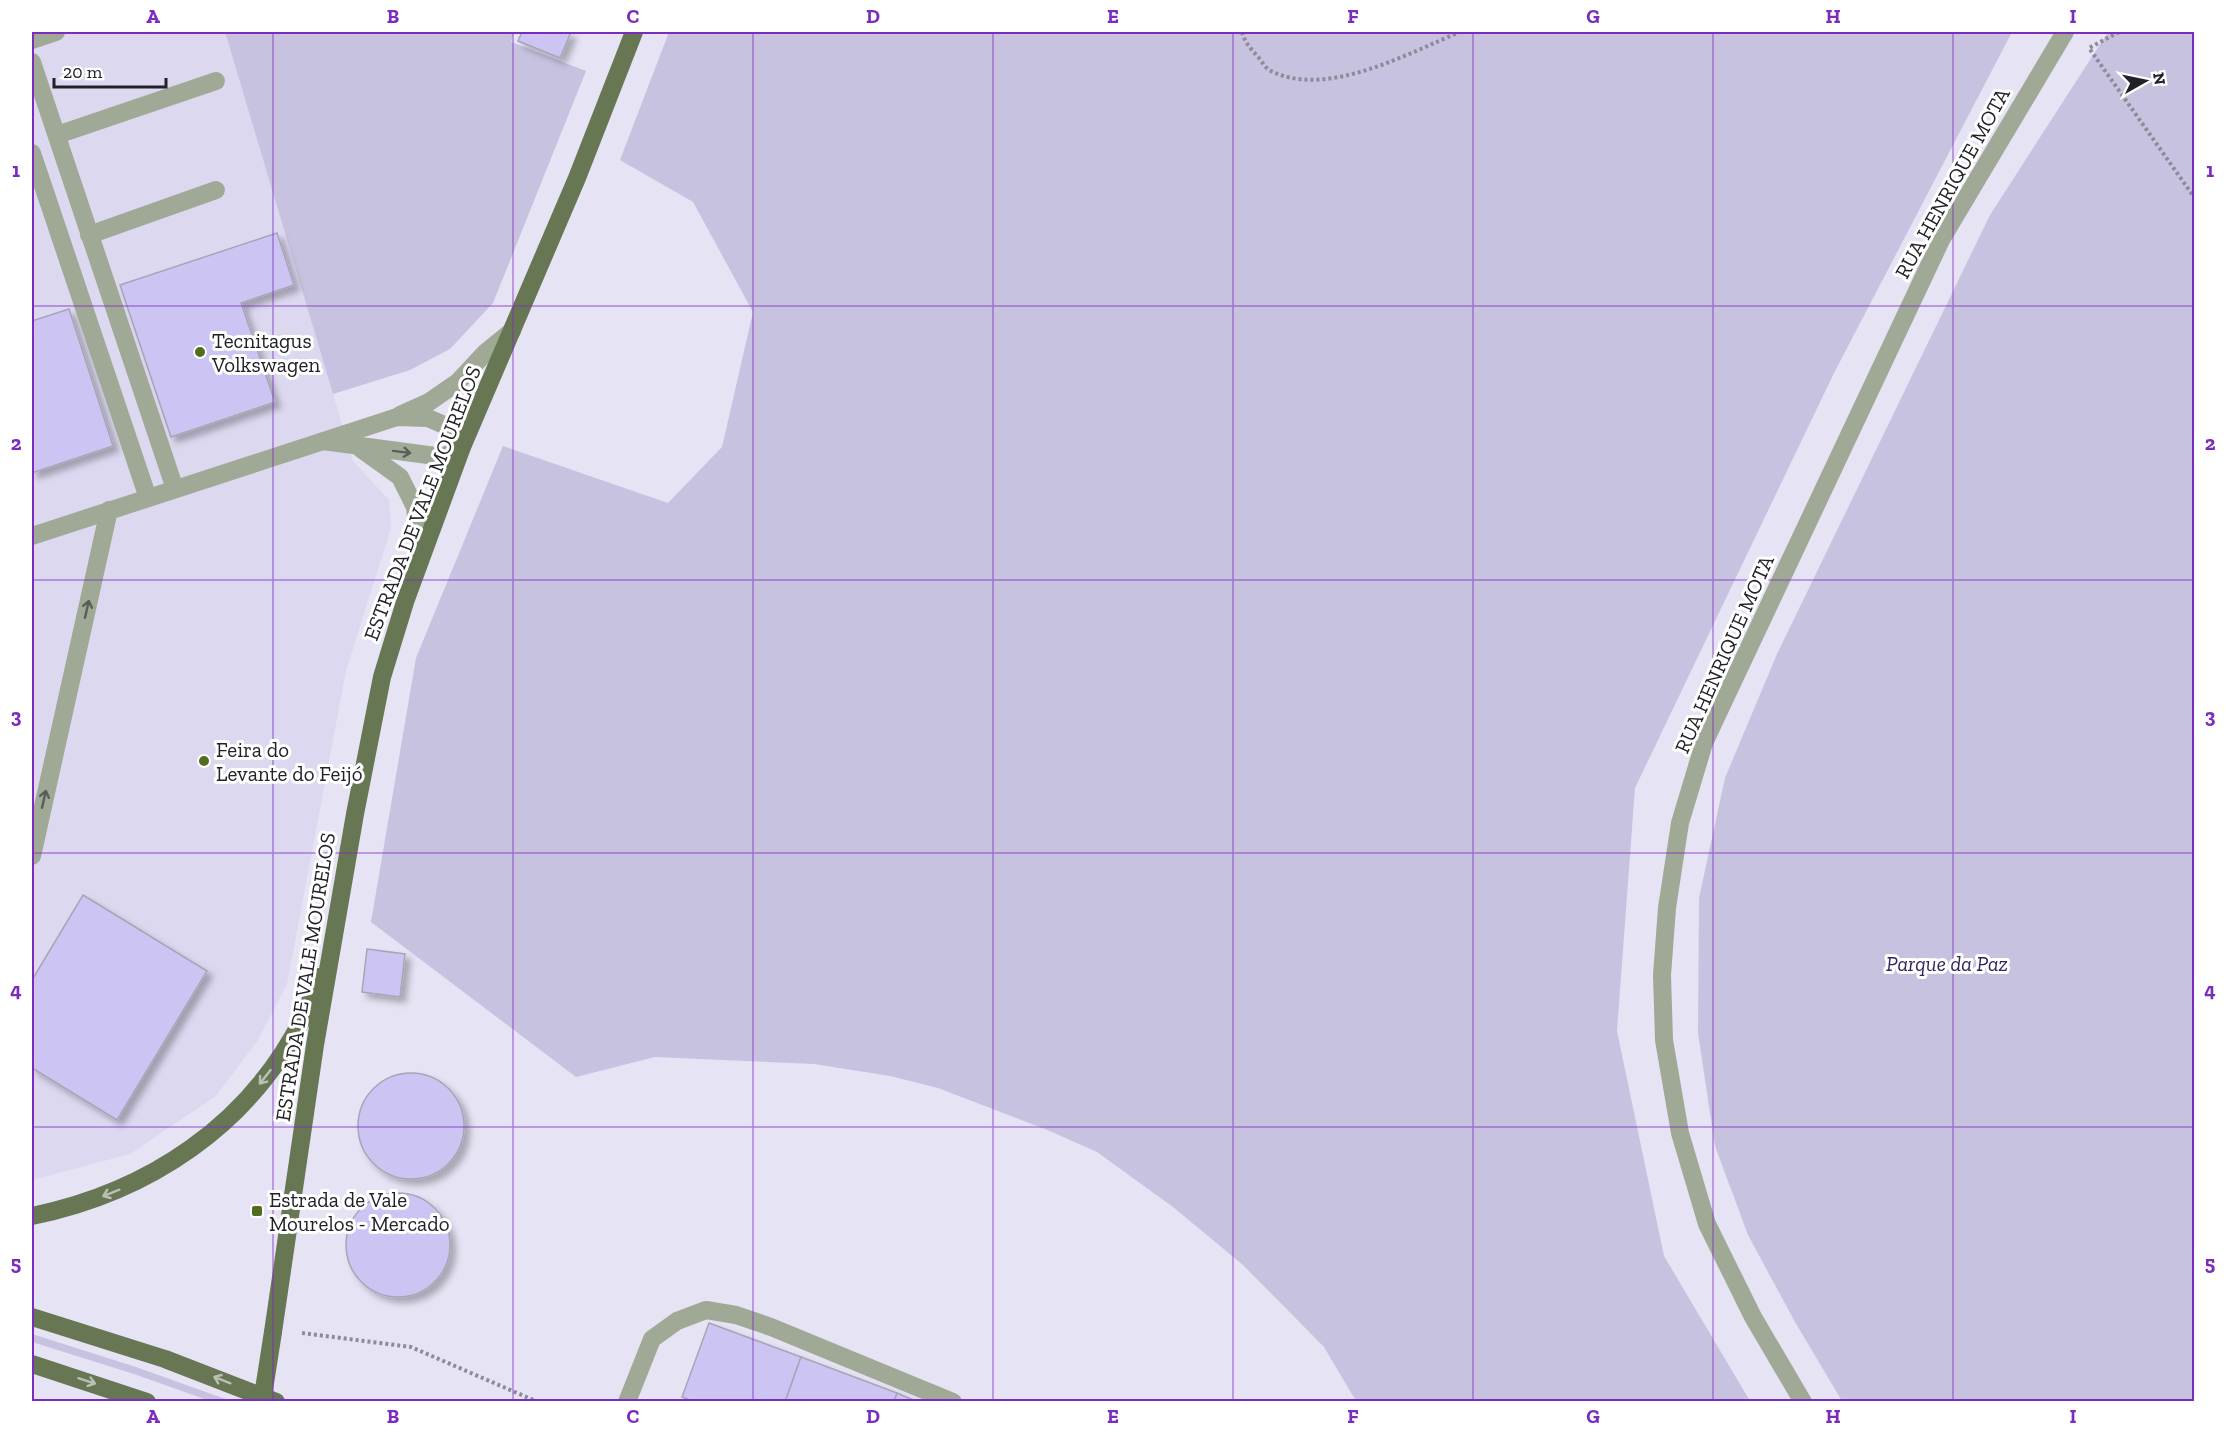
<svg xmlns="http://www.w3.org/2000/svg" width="2226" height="1433" font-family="'Zilla Slab',serif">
  <defs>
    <filter id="shadow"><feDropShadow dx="5.5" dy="5.5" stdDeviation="3" flood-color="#0004"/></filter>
  </defs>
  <rect width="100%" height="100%" fill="#e5e3f4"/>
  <path fill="#dcd8f0" d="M32,32H225L353,461L389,500L391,528L346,671L287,984L258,1040L216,1096L130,1154L32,1180Z"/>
  <g fill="#c7c2e0">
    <path d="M225,32H514L511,42L586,71L493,303L450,349L410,370L333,394Z"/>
    <path d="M669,32H2012L1834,373L1635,788L1617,1031L1664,1256L1750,1401H1356L1324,1347L1243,1265L1173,1207L1097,1152L1045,1129L938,1088L890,1076L814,1064L655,1057L576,1077L371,922L416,658L503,446L668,503L722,447L753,312L693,202L620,160Z"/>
    <path d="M2108,32H2194V1401H1842L1795,1322L1748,1235L1715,1146L1698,1033L1699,898L1725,778L1777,654L1990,215Z"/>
    <path d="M32,1334L136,1367L231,1401H210L134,1374L32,1342Z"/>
  </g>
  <g fill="#ccc5f4" stroke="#a7a5b5" stroke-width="1.5" filter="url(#shadow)">
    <path d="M522,32H571L560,58L518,41Z"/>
    <path d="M277,233L294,285L241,303L275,402L171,437L120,285Z"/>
    <path d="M69,309L113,446L32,473V321Z"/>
    <path d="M83,895L207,971L117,1120L32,1068V980Z"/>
    <path d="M367,949L405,954L400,997L362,992Z"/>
    <circle cx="411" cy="1126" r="53"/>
    <circle cx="398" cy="1245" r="52"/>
    <path d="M709,1323L801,1357L785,1402H695L682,1397Z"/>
    <path d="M801,1357L897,1393L894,1402H785Z"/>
    <path d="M897,1393L918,1402H894Z"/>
  </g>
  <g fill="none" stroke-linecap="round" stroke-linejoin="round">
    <g stroke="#8c8b97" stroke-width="4" stroke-dasharray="3 3" stroke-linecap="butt">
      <path d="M1242,32C1245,43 1251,49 1259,58C1263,63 1266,69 1271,71C1327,99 1408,53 1460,32"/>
      <path d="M2119,32L2089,48L2194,197"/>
      <path d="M302,1333L411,1347L538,1402"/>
    </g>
    <g stroke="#a0a995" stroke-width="18">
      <path d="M32,40L56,32"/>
      <path d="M32,62L175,489"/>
      <path d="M57,135L216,81"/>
      <path d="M32,153L148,498"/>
      <path d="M89,235L216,190"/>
      <path d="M400,415L429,402L458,382L486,352L512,331"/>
      <path d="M361,449L400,477L415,507L420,561"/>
      <path d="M32,536L397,417L428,418L451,428L462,447L443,457L323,441"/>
      <path d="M32,856L109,510"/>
      <path d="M627,1402L652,1339L677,1321L706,1310L736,1315L771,1327L953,1402"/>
      <path d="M1803,1402L1753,1317L1707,1224L1680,1133L1664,1040L1662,975L1667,908L1680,823L1704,743L1941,240L2065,32"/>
    </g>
    <g stroke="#677653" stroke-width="18">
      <path d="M32,1216C149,1192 250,1125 304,1016C310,1004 314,990 318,977"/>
      <path d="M32,1317L165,1359L276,1402"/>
      <path d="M273,1332L315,1045L355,814L382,677L405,602L462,447L577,178L634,32"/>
      <path d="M32,1364L147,1402"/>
    </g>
    <path stroke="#677653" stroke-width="18" d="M262,1402L273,1332"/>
  </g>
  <defs><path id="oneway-shaft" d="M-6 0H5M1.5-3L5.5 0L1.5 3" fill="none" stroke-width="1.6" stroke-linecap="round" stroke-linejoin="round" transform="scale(1.5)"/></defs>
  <g stroke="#5b5e58">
    <use href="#oneway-shaft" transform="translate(402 452) rotate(7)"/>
    <use href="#oneway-shaft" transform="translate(87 609) rotate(-77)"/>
    <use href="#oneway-shaft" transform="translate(44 799) rotate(-77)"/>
  </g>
  <g stroke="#bbc1b2">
    <use href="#oneway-shaft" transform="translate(265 1077) rotate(128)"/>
    <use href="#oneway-shaft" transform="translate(111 1193) rotate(158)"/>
    <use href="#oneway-shaft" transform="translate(222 1380) rotate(-158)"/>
    <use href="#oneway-shaft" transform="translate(87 1381) rotate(18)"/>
  </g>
  <path fill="none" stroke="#7b2cbf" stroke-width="1.5" stroke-opacity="0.55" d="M273,32V1402M513,32V1402M753,32V1402M993,32V1402M1233,32V1402M1473,32V1402M1713,32V1402M1953,32V1402M32,306H2194M32,580H2194M32,853H2194M32,1127H2194"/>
  <g fill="#526d20" stroke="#fff" stroke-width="2">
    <circle cx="200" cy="352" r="6"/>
    <circle cx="204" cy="761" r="6"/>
    <rect x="251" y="1205" width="12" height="12" rx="3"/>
  </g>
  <g text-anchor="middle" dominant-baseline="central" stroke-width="6" stroke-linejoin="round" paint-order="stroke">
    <g font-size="21" fill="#222127" stroke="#fff">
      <text transform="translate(1952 183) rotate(-61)">RUA HENRIQUE MOTA</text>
      <text transform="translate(422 503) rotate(-69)">ESTRADA DE VALE MOURELOS</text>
      <text transform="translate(1724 654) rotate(-66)">RUA HENRIQUE MOTA</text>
      <text transform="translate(305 977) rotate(-81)">ESTRADA DE VALE MOURELOS</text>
    </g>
    <g font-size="21" fill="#222127" stroke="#fff" text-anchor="start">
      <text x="212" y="340">Tecnitagus<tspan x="212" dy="24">Volkswagen</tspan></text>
      <text x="216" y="749">Feira do<tspan x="216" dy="24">Levante do Feijó</tspan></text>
      <text x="269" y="1199">Estrada de Vale<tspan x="269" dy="24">Mourelos - Mercado</tspan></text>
    </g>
    <g font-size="21" font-style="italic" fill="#33255c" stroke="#fff">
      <text x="1947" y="963">Parque da Paz</text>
    </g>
  </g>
  <rect width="2226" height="1433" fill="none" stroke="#ffffff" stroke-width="66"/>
  <g transform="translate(2145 81) rotate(81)" stroke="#ffffff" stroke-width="4.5" paint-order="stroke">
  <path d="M0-4.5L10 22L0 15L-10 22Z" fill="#222127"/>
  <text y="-9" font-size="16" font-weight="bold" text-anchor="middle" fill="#222127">N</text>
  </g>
  <path d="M54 78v9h112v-9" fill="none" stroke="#222127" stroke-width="3"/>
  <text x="63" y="78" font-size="18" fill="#222127" stroke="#ffffff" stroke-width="4.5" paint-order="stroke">20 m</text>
  <rect x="33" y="33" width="2160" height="1367" fill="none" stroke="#7b2cbf" stroke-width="2"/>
  <g font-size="20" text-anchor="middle" font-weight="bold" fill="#7b2cbf">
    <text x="153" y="23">A</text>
    <text x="393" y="23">B</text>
    <text x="633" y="23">C</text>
    <text x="873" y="23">D</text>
    <text x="1113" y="23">E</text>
    <text x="1353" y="23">F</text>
    <text x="1593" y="23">G</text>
    <text x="1833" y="23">H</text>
    <text x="2073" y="23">I</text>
    <text x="16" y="177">1</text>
    <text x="2210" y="177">1</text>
    <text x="16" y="450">2</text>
    <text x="2210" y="450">2</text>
    <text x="16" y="723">3</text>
    <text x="2210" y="723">3</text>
    <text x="16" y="997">4</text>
    <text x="2210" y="997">4</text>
    <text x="16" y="1270">5</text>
    <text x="2210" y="1270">5</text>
    <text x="153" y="1423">A</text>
    <text x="393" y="1423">B</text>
    <text x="633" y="1423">C</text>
    <text x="873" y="1423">D</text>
    <text x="1113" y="1423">E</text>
    <text x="1353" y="1423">F</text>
    <text x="1593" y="1423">G</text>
    <text x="1833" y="1423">H</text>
    <text x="2073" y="1423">I</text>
  </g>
</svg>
